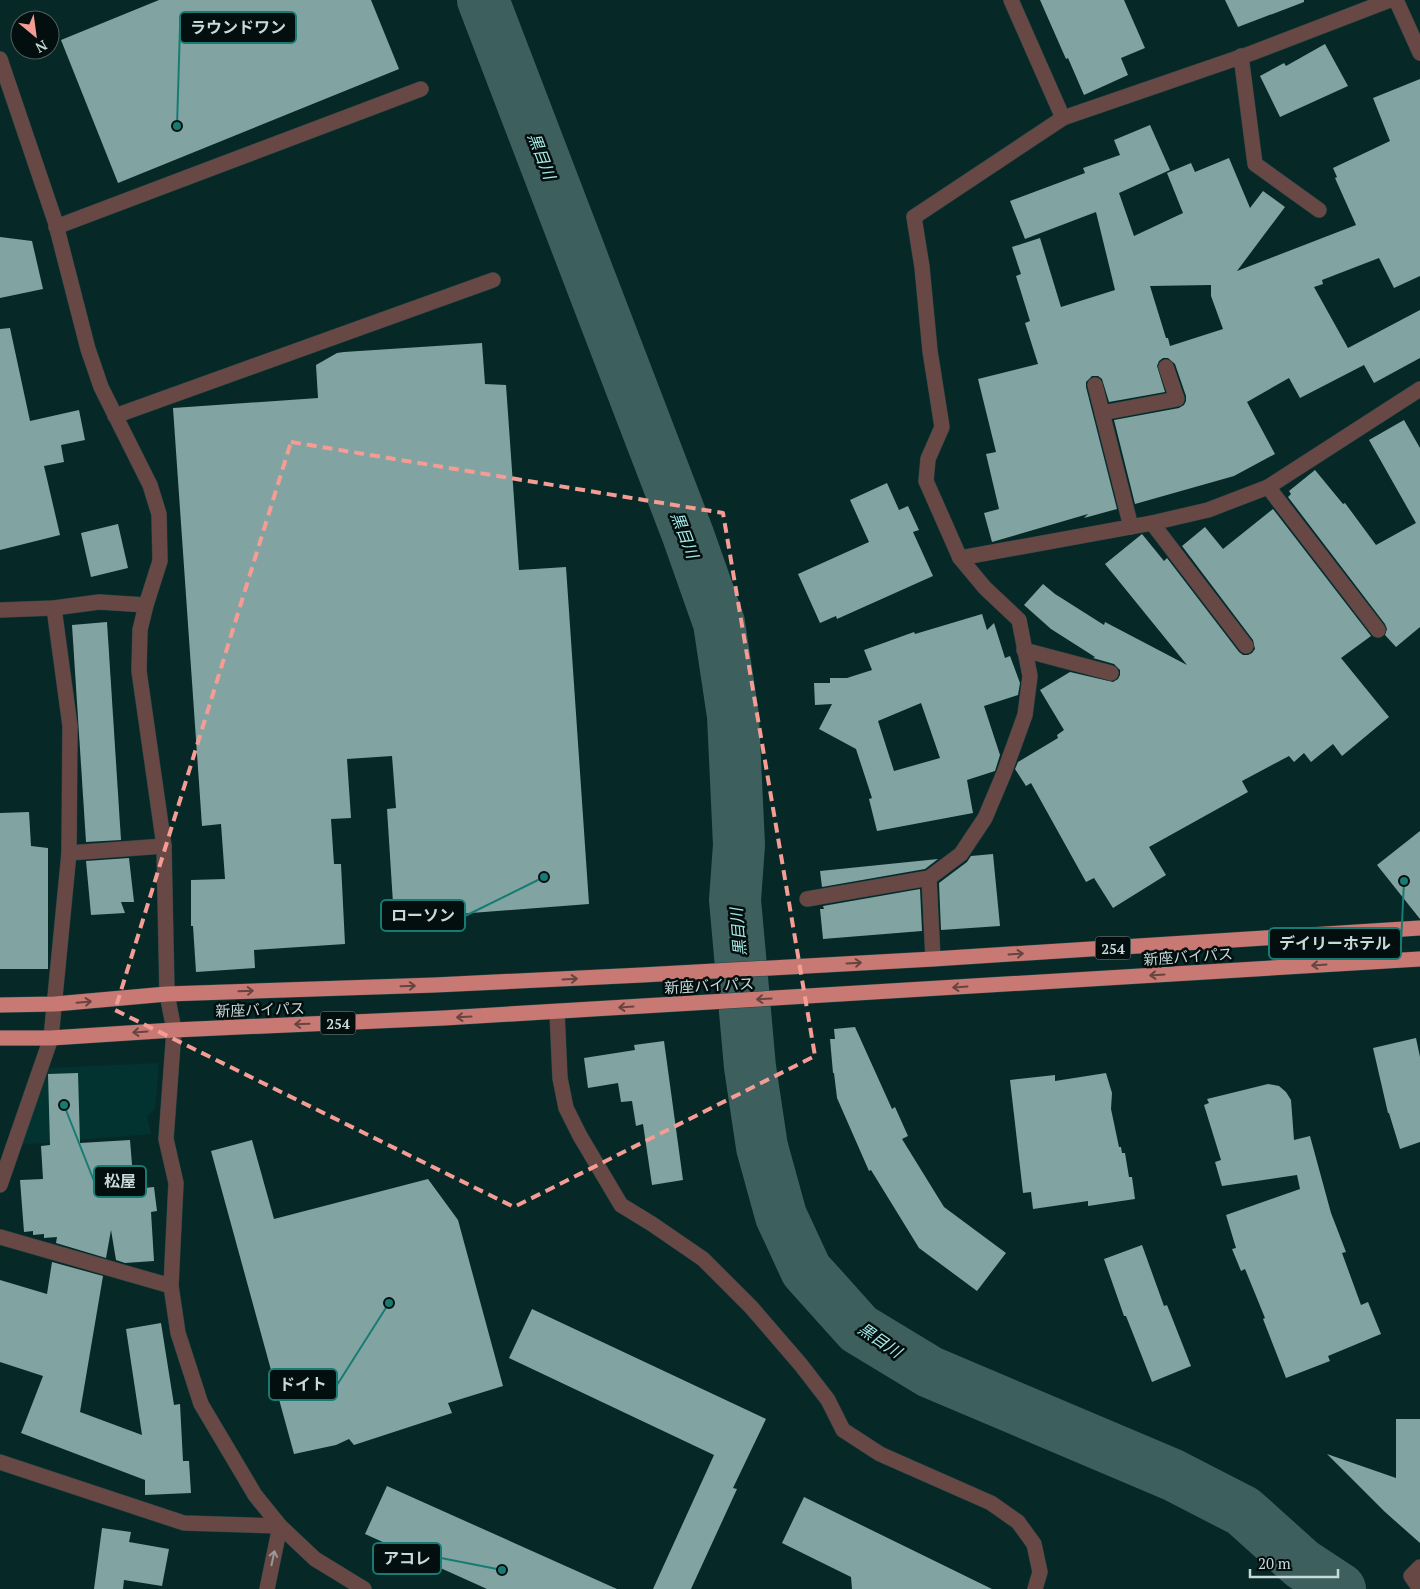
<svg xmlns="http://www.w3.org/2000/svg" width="1420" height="1589" font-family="'PT Serif','Noto Sans JP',serif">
  <rect width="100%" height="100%" fill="#062827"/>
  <path fill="#023331" d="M159,1063L155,1108L147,1117L151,1134L21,1145L47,1068Z"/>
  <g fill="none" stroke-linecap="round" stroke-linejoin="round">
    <path stroke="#3d605e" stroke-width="52" d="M483,0L688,535L719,623L733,716L739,845L735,900L750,1067L762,1147L781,1216L806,1270L859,1329L930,1372L1173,1475L1243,1511L1302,1564L1340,1589"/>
  </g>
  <g fill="#81a4a2" fill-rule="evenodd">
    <path d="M159,0H371L399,69L118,183L61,40Z"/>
    <path d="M1040,0H1124L1145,48L1121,58L1128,75L1084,95L1068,58L1066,59Z"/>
    <path d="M1225,0H1304V2L1238,27Z"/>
    <path d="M1325,44L1348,86L1280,117L1260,76L1284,63L1286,66Z"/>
    <path d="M1420,79V276L1394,288L1379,258L1322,280L1323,284L1314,287L1348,348L1420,310V358L1374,383L1364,365L1300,398L1289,378L1247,402L1275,454L1234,476L1135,504L1114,420L1179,408L1184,405L1186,401V396L1175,364L1168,358H1163L1159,361L1157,366L1165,392L1109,402L1102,379L1098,376H1092L1086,382V387L1117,509L1084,518L1088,514L992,542L984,513L999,509L986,454L996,452L978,379L1038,364L1025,323L1030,321L1016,276L1021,274L1012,247L1040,238L1061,307L1115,290L1096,212L1025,239L1010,201L1085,173L1083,168L1120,155L1114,140L1150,125L1170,170L1119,193L1134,236L1183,213L1167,173L1191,163L1195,172L1229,158L1250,208L1263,191L1285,207L1237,271L1356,225L1335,178L1337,177L1333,168L1390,141L1373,98ZM1211,285V296L1223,329L1170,346L1168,338H1166L1150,286Z"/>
    <path d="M0,237L32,241L43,289L0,298Z"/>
    <path d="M10,328L30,421L79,410L85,440L61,445L64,462L44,466L60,535L0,550V329Z"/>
    <path d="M482,343L485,384L506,385L519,570L566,567L589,904L394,919L387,809L396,808L392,756L347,759L351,818L331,819L334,864H341L345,944L254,950L255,968L196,972L193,926H191V880L225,879L221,824L202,826L173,408L318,398L316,365L337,353L344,352Z"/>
    <path d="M1404,420L1420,448V627L1396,647L1385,635L1387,629L1385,624L1288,497L1291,494L1289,491L1315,470L1343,504L1345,503L1376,545L1416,523L1369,440Z"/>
    <path d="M887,483L899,510L908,506L919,530L913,532L933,576L837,619L836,616L820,623L798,574L869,542L850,500Z"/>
    <path d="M1273,509L1371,636L1341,658L1389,717L1342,756L1333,744L1311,762L1304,753L1294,762L1289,756L1242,781L1248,792L1149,847L1166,875L1113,908L1094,878L1086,882L1031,783L1026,786L1015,769L1018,762L1058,738L1057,735L1064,730L1040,690L1070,672L1113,682L1118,679L1120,675V670L1114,664L1093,658L1095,657L1051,629L1024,605L1043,584L1055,594L1104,625L1105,622L1187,665L1105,564L1142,534L1164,561L1167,558L1239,652L1243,655H1248L1252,653L1255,649L1253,640L1182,546L1205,527L1223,549Z"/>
    <path d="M118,524L128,568L91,577L81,533Z"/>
    <path d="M982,614L987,630L994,623L1005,658L1010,656L1020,683L1018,695L984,706L1000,755L995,771L967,780L973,813L877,831L869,799L872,798L856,749L819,729L832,704L815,705L814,683H830V678H847L872,670L864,650L914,632L915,634ZM921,703L940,758L894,771L878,721Z"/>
    <path d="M107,622L121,840L86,842L72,625Z"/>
    <path d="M29,812L31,846L48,848V969H0V813Z"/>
    <path d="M1420,831V919L1377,865Z"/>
    <path d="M993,854L1000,926L941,930L939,883L967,862L971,856Z"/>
    <path d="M129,858L134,902H121L125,913L91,915L86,861Z"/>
    <path d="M938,859L925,869L822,887L820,871Z"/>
    <path d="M920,889L922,931L823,939L820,909H824L823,906Z"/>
    <path d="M855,1027L892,1109L895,1107L908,1136L902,1139L944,1207L1006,1253L977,1291L919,1248L871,1170L869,1171L837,1098L834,1073H833L830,1039H835L834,1029Z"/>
    <path d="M1416,1038L1420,1057V1142L1400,1149L1389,1113H1388L1373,1048Z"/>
    <path d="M664,1041L683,1180L652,1185L643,1124L636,1126L632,1101L621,1102L618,1083L588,1088L584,1058L635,1050L634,1045Z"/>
    <path d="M78,1073L80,1143L130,1140L134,1189L154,1187L157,1211L151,1212L154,1261L125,1263L116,1260L111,1230L106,1258L56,1243L57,1237L44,1238V1234L33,1235V1231L24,1232L20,1180L43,1179L41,1146L50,1145L48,1074Z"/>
    <path d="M1106,1073L1112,1093L1111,1109L1119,1147H1121L1122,1153H1125L1129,1177H1132L1135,1199L1088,1206V1201L1033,1209L1031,1192L1023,1193L1010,1080L1055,1075V1081Z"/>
    <path d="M1268,1084L1279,1086L1286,1092L1291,1100L1294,1140L1310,1136L1331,1213L1346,1252L1342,1253L1361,1305L1368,1302L1381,1334L1328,1356L1330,1361L1286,1378L1263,1319L1265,1318L1245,1269L1241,1271L1232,1249L1236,1248L1226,1215L1300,1189L1297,1175L1222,1186L1215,1162L1221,1160L1204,1105L1209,1103L1207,1099Z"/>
    <path d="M252,1140L274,1219L428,1179L458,1220L503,1386L448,1403L452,1413L354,1445L349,1439L336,1445L294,1454L211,1151Z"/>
    <path d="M1142,1245L1164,1306L1167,1305L1191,1366L1152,1382L1126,1316H1124L1104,1259Z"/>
    <path d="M52,1262L103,1276L80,1412L142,1435L126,1329L161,1323L174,1405L180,1404L183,1461H189L191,1493L145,1495V1480L21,1433L43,1376L0,1362V1280L47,1294Z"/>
    <path d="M532,1309L766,1419L733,1488L737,1489L691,1589H653L714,1455L509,1358Z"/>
    <path d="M1396,1419H1420V1543L1385,1512L1327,1454L1396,1478Z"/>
    <path d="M387,1486L617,1589H487L365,1534Z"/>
    <path d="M804,1497L992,1589H852L851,1577L782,1543Z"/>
    <path d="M102,1528L131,1532L129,1542L169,1549L162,1586L124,1580L123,1589H94Z"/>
  </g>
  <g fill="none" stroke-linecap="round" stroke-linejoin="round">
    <g stroke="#254443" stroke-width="16">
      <g id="minor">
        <path d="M1011,0L1063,118"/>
        <path d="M1396,0L1420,53"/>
        <path d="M1241,56L1255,164L1319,210"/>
        <path d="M0,59L55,221L88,349L101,387L150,485L159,514L160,561L146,605L140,630L139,671L164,846L167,994L174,1030L166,1139L176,1183L171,1286L178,1333L201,1404L255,1495L280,1526L315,1559L364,1589"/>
        <path d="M56,227L421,89"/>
        <path d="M1095,385L1131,527"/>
        <path d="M1102,413L1177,399L1166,367"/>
        <path d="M115,416L493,280"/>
        <path d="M1268,487L1378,630"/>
        <path d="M1152,523L1246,646"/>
        <path d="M960,558L1152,523L1208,510L1268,487L1420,389"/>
        <path d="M0,610L54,608L99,602L146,605"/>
        <path d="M1024,650L1111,673"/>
        <path d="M69,853L164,846"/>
        <path d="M807,899L929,878"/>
        <path d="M933,959L929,878L961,854L985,818L1004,773L1025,715L1030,676L1019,620L985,588L960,558L926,481L928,459L942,427L930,351L922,267L914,217L1063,118L1252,53L1390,0"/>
        <path d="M557,1012L560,1078L566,1108L580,1136L621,1205L652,1224L703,1259L751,1307L801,1365L828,1400L843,1430L880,1454L991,1503L1018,1522L1034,1544L1040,1572L1035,1589"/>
        <path d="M0,1185L51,1038L69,853L70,726L54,608"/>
        <path d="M0,1237L171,1286"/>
        <path d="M0,1462L184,1523L280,1526L267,1589"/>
        <path d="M1420,1589L1411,1576L1420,1567"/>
      </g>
    </g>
    <g stroke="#254443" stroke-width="16">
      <g id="highway">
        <path d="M0,1005L55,1004L167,994L435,985L642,975L933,959L1420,928"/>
        <path d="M0,1038H51L174,1030L444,1018L1420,959"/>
      </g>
    </g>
    <use href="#minor" stroke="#684845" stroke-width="15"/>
    <use href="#highway" stroke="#c87973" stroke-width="15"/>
  </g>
  <defs><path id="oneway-shaft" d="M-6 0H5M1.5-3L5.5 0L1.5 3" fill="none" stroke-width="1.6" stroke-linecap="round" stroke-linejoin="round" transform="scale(1.25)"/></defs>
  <g stroke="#664440">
    <use href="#oneway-shaft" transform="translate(1016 954) rotate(-4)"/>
    <use href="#oneway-shaft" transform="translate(854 963) rotate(-3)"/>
    <use href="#oneway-shaft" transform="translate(1319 965) rotate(176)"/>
    <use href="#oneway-shaft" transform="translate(1157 975) rotate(176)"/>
    <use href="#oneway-shaft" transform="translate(570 979) rotate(-3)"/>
    <use href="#oneway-shaft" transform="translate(408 986) rotate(-2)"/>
    <use href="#oneway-shaft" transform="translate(960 987) rotate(176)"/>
    <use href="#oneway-shaft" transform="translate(246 991) rotate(-2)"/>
    <use href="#oneway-shaft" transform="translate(764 999) rotate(177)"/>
    <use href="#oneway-shaft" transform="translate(84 1002) rotate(-5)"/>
    <use href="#oneway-shaft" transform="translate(626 1007) rotate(176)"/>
    <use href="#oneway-shaft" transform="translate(464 1017) rotate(177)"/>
    <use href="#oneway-shaft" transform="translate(302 1024) rotate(178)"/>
    <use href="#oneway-shaft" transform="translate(140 1032) rotate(176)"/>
  </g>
  <use stroke="#9c9896" href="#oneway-shaft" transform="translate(273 1558) rotate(-78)"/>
  <path fill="none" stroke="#f59c95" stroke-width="4" stroke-dasharray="10 6" stroke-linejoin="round" d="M291,442L723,513L815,1056L514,1207L115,1010Z"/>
  <g text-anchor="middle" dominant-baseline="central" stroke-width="5" stroke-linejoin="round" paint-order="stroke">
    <g fill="#030e0e" stroke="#8c9c9b" stroke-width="1">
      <rect x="1095.5" y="936.5" width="35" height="23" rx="4"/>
      <rect x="320.5" y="1011.5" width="35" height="23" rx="4"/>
    </g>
    <g font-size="14" font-weight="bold" fill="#c7d9d8">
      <text x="1113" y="948">254</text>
      <text x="338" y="1023">254</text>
    </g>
    <g font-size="15" fill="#c7d9d8" stroke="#030e0e">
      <text transform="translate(1188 956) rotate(-4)">新座バイパス</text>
      <text transform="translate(709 985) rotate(-3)">新座バイパス</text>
      <text transform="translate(260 1009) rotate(-2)">新座バイパス</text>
    </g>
    <g font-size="16" font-style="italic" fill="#a4eae7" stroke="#030e0e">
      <text transform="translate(542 156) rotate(69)">黒目川</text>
      <text transform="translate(685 535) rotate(69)">黒目川</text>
      <text transform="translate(738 932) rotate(-95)">黒目川</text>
      <text transform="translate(880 1340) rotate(34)">黒目川</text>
    </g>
  </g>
  <path fill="none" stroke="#187b73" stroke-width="2" d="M177 126L180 27M544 877L465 916M1404 881L1401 944M64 1105L94 1181M389 1303L337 1385M502 1570L441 1558"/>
  <g fill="#187b73" stroke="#030e0e" stroke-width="2">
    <circle cx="177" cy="126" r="5"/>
    <circle cx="544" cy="877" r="5"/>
    <circle cx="1404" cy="881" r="5"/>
    <circle cx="64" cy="1105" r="5"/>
    <circle cx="389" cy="1303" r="5"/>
    <circle cx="502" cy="1570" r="5"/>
  </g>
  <g fill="#030e0e" stroke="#187b73" stroke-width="2">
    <rect x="180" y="12" width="116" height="31" rx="5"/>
    <rect x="381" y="900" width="84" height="31" rx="5"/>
    <rect x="1269" y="928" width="132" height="31" rx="5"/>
    <rect x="94" y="1166" width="52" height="31" rx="5"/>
    <rect x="269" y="1369" width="68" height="31" rx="5"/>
    <rect x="373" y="1543" width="68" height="31" rx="5"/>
  </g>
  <g font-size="16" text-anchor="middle" font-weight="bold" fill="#c7d9d8">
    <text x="238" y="33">ラウンドワン</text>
    <text x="423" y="921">ローソン</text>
    <text x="1335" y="949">デイリーホテル</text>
    <text x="120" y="1187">松屋</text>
    <text x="303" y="1390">ドイト</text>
    <text x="407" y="1564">アコレ</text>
  </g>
  <g transform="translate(35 35) rotate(151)"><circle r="24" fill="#030e0e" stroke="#515f5f"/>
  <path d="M0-4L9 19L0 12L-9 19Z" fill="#f59c95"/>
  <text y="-8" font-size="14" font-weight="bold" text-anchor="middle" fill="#c7d9d8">N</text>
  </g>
  <path d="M1250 1569v8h88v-8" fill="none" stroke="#c7d9d8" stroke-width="2.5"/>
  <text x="1258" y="1569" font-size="15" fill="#c7d9d8" stroke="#030e0e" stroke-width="4" paint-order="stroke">20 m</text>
</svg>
